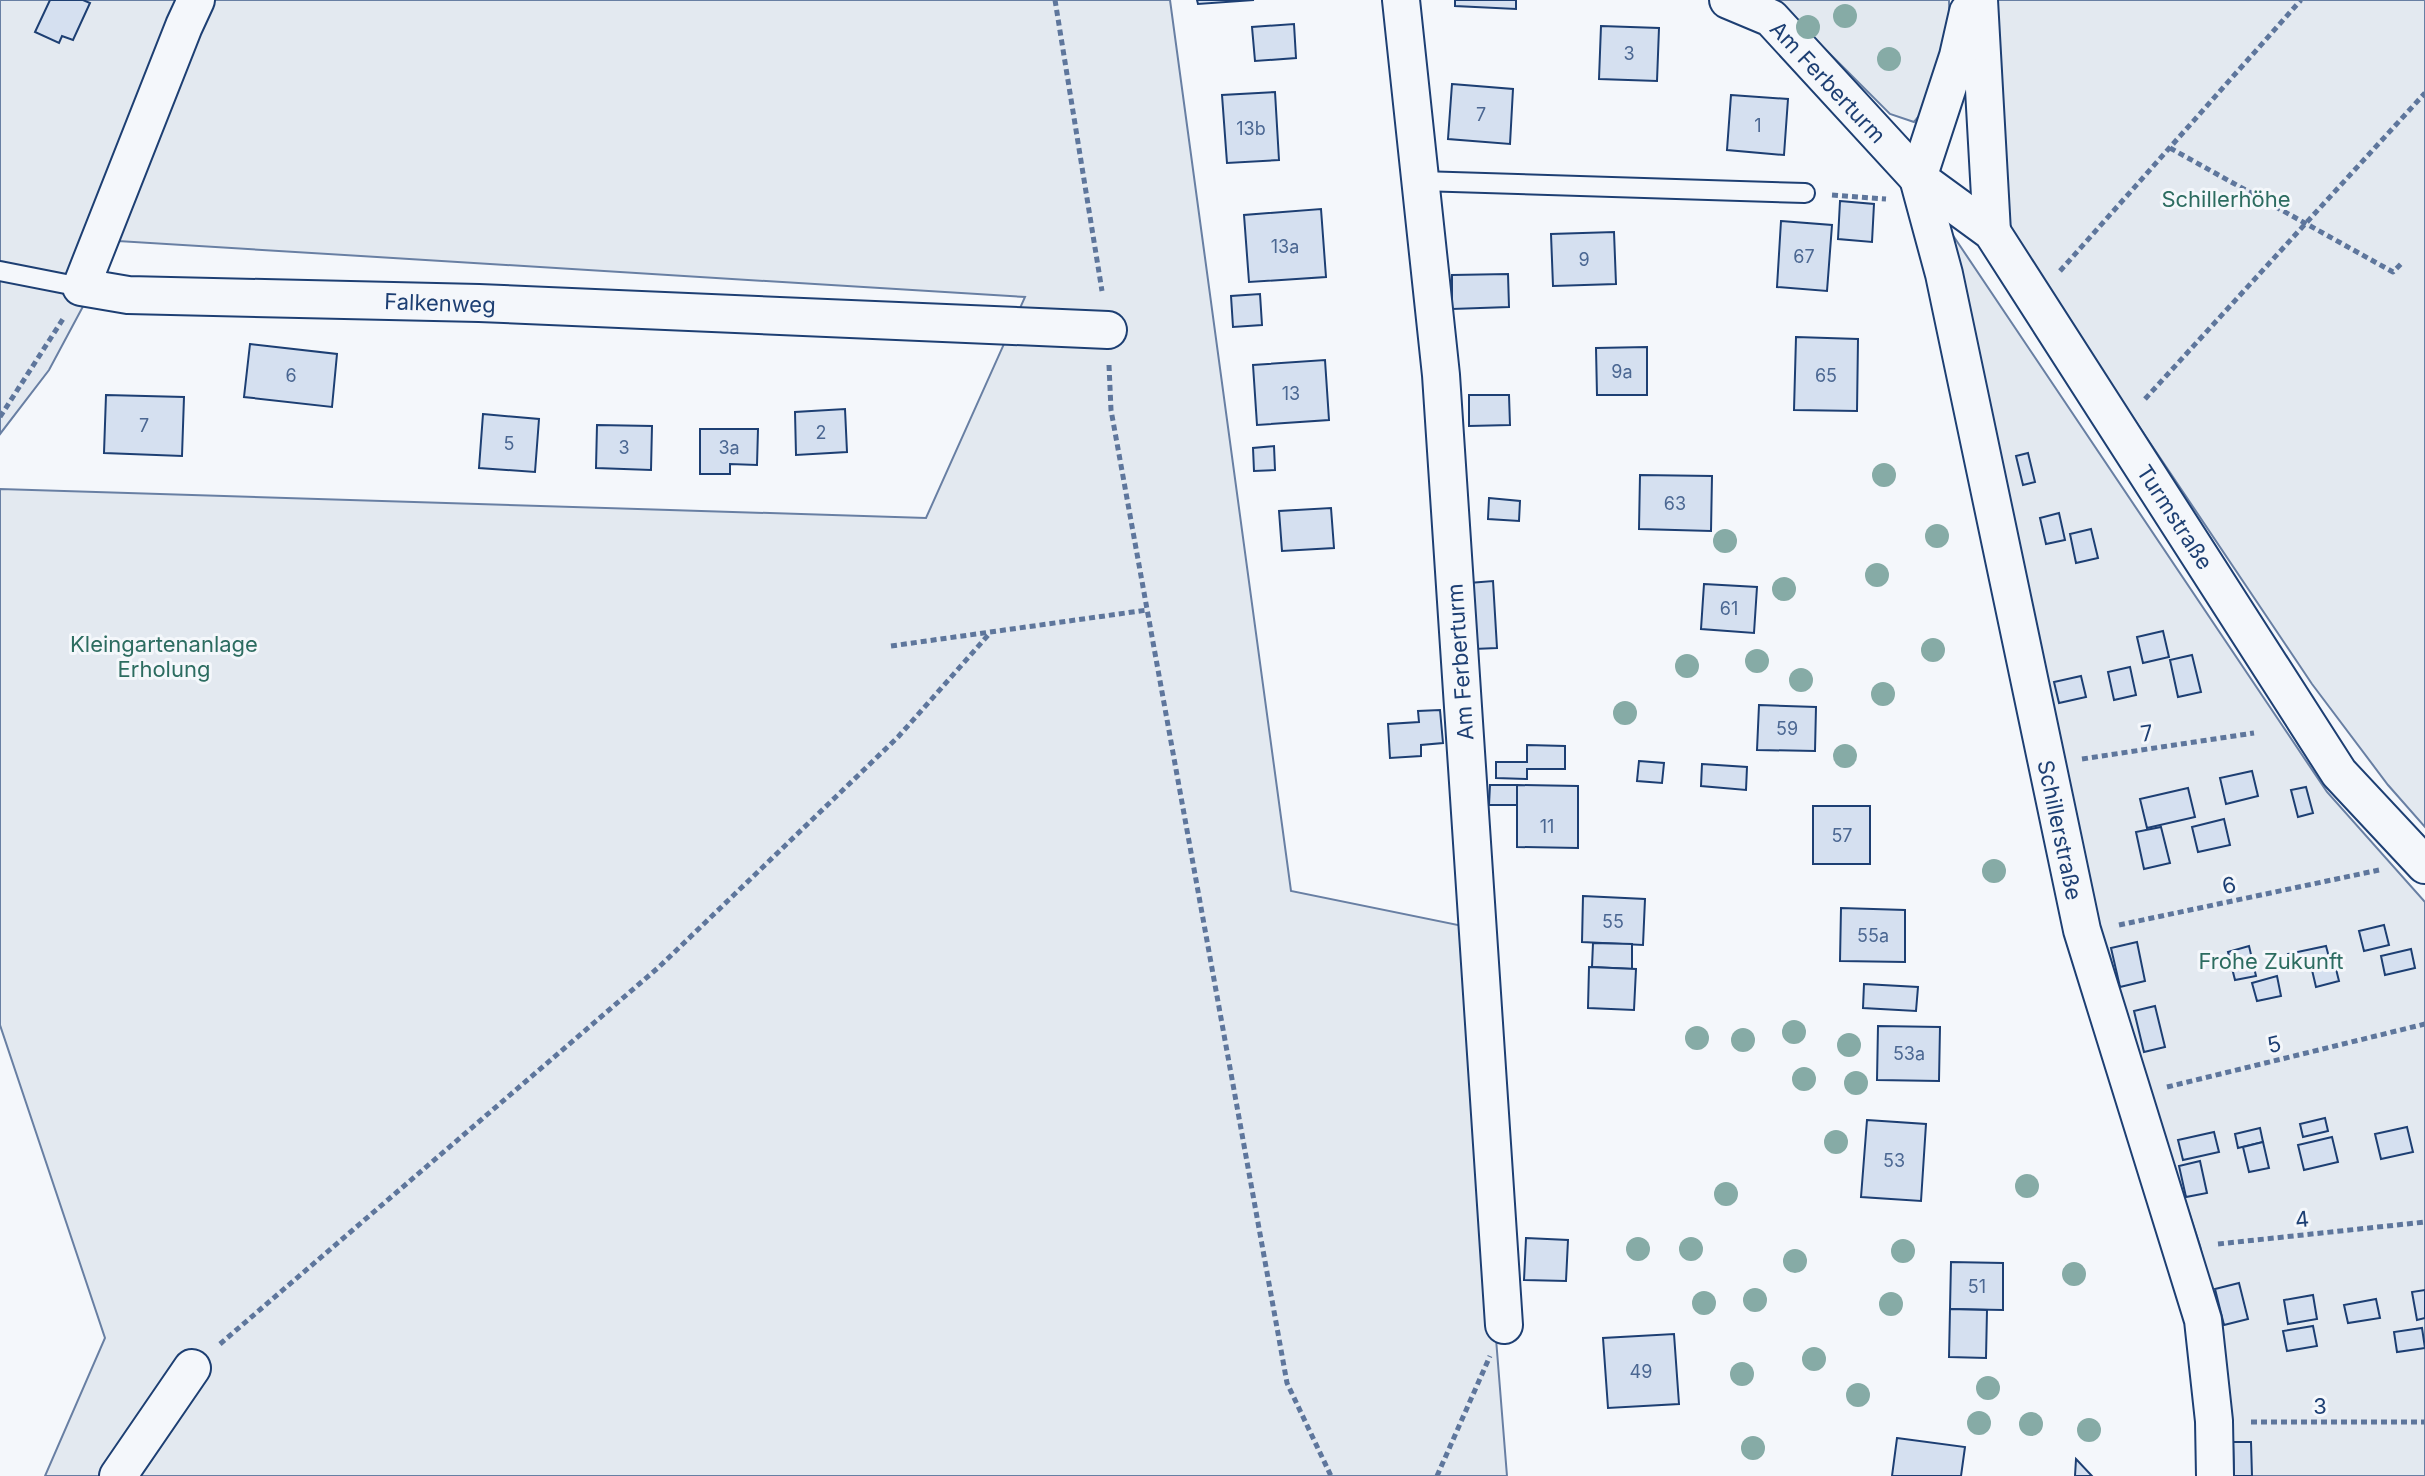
<svg xmlns="http://www.w3.org/2000/svg" width="2425" height="1476" font-family="Inter,sans-serif">
  <rect width="100%" height="100%" fill="#f4f7fb"/>
  <g fill="#e3e9f0" stroke="#687fa3" stroke-width="2">
    <path d="M0,0H1170L1291,891L1463,926L1507,1476H45L105,1338L0,1025V489L926,518L1025,297L118,241L49,370L0,434Z"/>
    <path d="M1776,0H1949L1950,55L1933,99L1914,122L1890,114Z"/>
    <path d="M1991,0H2425V827L2388,785L2312,684L2005,227Z"/>
    <path d="M1948,228L2327,792L2425,902V1476H2231L2218,1325L2200,1246L2097,929Z"/>
  </g>
  <g fill="#d5e0f0" stroke="#1d3f73" stroke-width="2">
    <path d="M50,0H83L90,3L73,40L62,36L59,43L35,32Z"/>
    <path d="M1197,0H1254L1198,4Z"/>
    <path d="M1455,0H1516V9L1455,6Z"/>
    <path d="M1294,24L1296,58L1255,61L1252,27Z"/>
    <path d="M1601,26L1659,28L1657,81L1599,79Z"/>
    <path d="M1452,84L1513,89L1510,144L1448,139Z"/>
    <path d="M1275,92L1279,160L1227,163L1222,95Z"/>
    <path d="M1731,95L1788,99L1784,155L1727,150Z"/>
    <path d="M1840,201L1874,204L1872,242L1838,239Z"/>
    <path d="M1321,209L1326,277L1249,282L1244,215Z"/>
    <path d="M1781,221L1832,225L1827,291L1777,287Z"/>
    <path d="M1614,232L1616,284L1553,286L1551,234Z"/>
    <path d="M1508,274L1509,307L1452,309V275Z"/>
    <path d="M1260,294L1262,325L1233,327L1231,296Z"/>
    <path d="M1796,337L1858,339L1857,411L1794,410Z"/>
    <path d="M250,344L337,354L332,407L244,397Z"/>
    <path d="M1647,347V395H1597L1596,348Z"/>
    <path d="M1325,360L1329,420L1257,425L1253,365Z"/>
    <path d="M106,395L184,397L182,456L104,453Z"/>
    <path d="M1469,395H1509L1510,425L1469,426Z"/>
    <path d="M845,409L847,452L796,455L795,412Z"/>
    <path d="M483,414L539,419L535,472L479,468Z"/>
    <path d="M597,425L652,426L651,470L596,468Z"/>
    <path d="M700,429H758L757,465L730,464V474H700Z"/>
    <path d="M1274,446L1275,470L1254,471L1253,448Z"/>
    <path d="M2028,453L2035,482L2023,485L2016,456Z"/>
    <path d="M1640,475L1712,476L1711,531L1639,529Z"/>
    <path d="M1489,498L1520,501L1519,521L1488,519Z"/>
    <path d="M1331,508L1334,548L1282,551L1279,511Z"/>
    <path d="M2059,513L2065,540L2046,544L2040,518Z"/>
    <path d="M2091,529L2098,558L2076,563L2070,534Z"/>
    <path d="M1493,581L1497,648L1474,649L1469,583Z"/>
    <path d="M1704,584L1757,587L1754,633L1701,629Z"/>
    <path d="M2163,631L2169,657L2143,663L2137,637Z"/>
    <path d="M2192,655L2201,692L2178,697L2170,660Z"/>
    <path d="M2130,667L2136,695L2114,700L2108,672Z"/>
    <path d="M2081,676L2086,697L2059,703L2054,682Z"/>
    <path d="M1759,705L1816,707L1815,751L1757,750Z"/>
    <path d="M1440,710L1443,743L1421,745V756L1390,758L1388,724L1419,722L1418,711Z"/>
    <path d="M1527,745L1565,746V769H1527V779L1496,778V762H1527Z"/>
    <path d="M1639,761L1664,763L1662,783L1637,781Z"/>
    <path d="M1702,764L1747,767L1746,790L1701,786Z"/>
    <path d="M2252,771L2258,796L2226,804L2220,778Z"/>
    <path d="M1490,785H1517V805H1489Z"/>
    <path d="M1517,785L1578,786V848L1517,847Z"/>
    <path d="M2306,787L2313,813L2298,817L2291,790Z"/>
    <path d="M2188,788L2195,817L2147,828L2140,799Z"/>
    <rect x="1813" y="806" width="57" height="58"/>
    <path d="M2224,819L2230,845L2198,852L2192,827Z"/>
    <path d="M2161,827L2170,863L2144,869L2136,832Z"/>
    <path d="M1583,896L1645,899L1643,945L1582,942Z"/>
    <path d="M1841,908L1905,910V962L1840,961Z"/>
    <path d="M2384,925L2389,945L2364,951L2359,931Z"/>
    <path d="M2137,942L2145,981L2120,987L2111,948Z"/>
    <path d="M1593,943L1632,944V969L1592,967Z"/>
    <path d="M2249,946L2256,976L2235,980L2228,952Z"/>
    <path d="M2326,946L2330,961L2292,970L2288,954Z"/>
    <path d="M2411,949L2415,968L2385,975L2381,956Z"/>
    <path d="M2335,965L2339,981L2316,987L2312,970Z"/>
    <path d="M1589,967L1636,969L1634,1010L1588,1008Z"/>
    <path d="M2277,976L2281,996L2257,1001L2252,983Z"/>
    <path d="M1864,984L1918,987L1916,1011L1863,1008Z"/>
    <path d="M2155,1006L2165,1047L2144,1052L2134,1011Z"/>
    <path d="M1878,1026L1940,1027L1939,1081L1877,1080Z"/>
    <path d="M2325,1118L2328,1131L2303,1137L2300,1124Z"/>
    <path d="M1867,1120L1926,1124L1921,1201L1861,1197Z"/>
    <path d="M2407,1127L2413,1152L2381,1159L2375,1134Z"/>
    <path d="M2260,1128L2263,1142L2238,1148L2235,1134Z"/>
    <path d="M2214,1132L2219,1152L2183,1160L2178,1140Z"/>
    <path d="M2332,1137L2338,1162L2304,1170L2298,1145Z"/>
    <path d="M2263,1142L2269,1168L2249,1172L2243,1147Z"/>
    <path d="M2200,1161L2207,1193L2186,1197L2179,1166Z"/>
    <path d="M1526,1238L1568,1240L1566,1281L1524,1280Z"/>
    <path d="M1951,1262L2003,1263V1310L1950,1309Z"/>
    <path d="M2239,1283L2248,1319L2224,1325L2215,1289Z"/>
    <path d="M2425,1290V1318L2417,1320L2412,1292Z"/>
    <path d="M2313,1295L2317,1319L2288,1324L2284,1300Z"/>
    <path d="M2376,1299L2380,1318L2348,1323L2344,1305Z"/>
    <path d="M1950,1309L1987,1310L1986,1358L1949,1357Z"/>
    <path d="M2313,1326L2317,1346L2287,1351L2283,1331Z"/>
    <path d="M2422,1328L2425,1348L2397,1352L2394,1332Z"/>
    <path d="M1674,1334L1679,1404L1608,1408L1603,1338Z"/>
    <path d="M1897,1438L1965,1447L1961,1476H1892Z"/>
    <path d="M2233,1442H2251L2252,1476H2234Z"/>
    <path d="M2076,1459L2092,1476H2075Z"/>
  </g>
  <g fill="none" stroke-linecap="round" stroke-linejoin="round">
    <g stroke="#1d3f73" stroke-width="22">
      <g id="service">
        <path d="M1420,181L1805,193"/>
        <path d="M0,271L81,287"/>
      </g>
    </g>
    <g stroke="#1d3f73" stroke-width="40">
      <g id="minor">
        <path d="M196,0L184,26L81,287L128,295L479,303L1108,330"/>
        <path d="M1401,0L1441,375L1504,1325"/>
        <path d="M1728,0L1771,18L1918,178L1992,232L2339,773L2425,865"/>
        <path d="M1979,0L1992,232"/>
        <path d="M1918,178L1944,274L2082,930L2203,1320L2214,1421L2215,1476"/>
        <path d="M1918,178L1958,56L1968,12"/>
        <path d="M118,1476L192,1368"/>
      </g>
    </g>
    <g stroke="#5e769c" stroke-width="5" stroke-dasharray="6 4" stroke-linecap="butt">
      <path d="M1055,0L1102,291"/>
      <path d="M2170,148L2393,272L2401,264"/>
      <path d="M1832,195L1886,199"/>
      <path d="M2060,271L2301,0"/>
      <path d="M1109,365L1111,410L1287,1383L1331,1476"/>
      <path d="M2145,399L2425,93"/>
      <path d="M0,417L63,319"/>
      <path d="M891,646L1147,610"/>
      <path d="M2082,759L2254,733"/>
      <path d="M2119,925L2379,870"/>
      <path d="M2167,1087L2425,1024"/>
      <path d="M2218,1244L2425,1222"/>
      <path d="M220,1344L659,967L898,737L990,633"/>
      <path d="M2251,1422H2425"/>
      <path d="M1437,1476L1490,1356"/>
    </g>
    <use href="#service" stroke="#f4f7fb" stroke-width="18"/>
    <use href="#minor" stroke="#f4f7fb" stroke-width="36"/>
  </g>
  <g fill="#86aba6">
    <circle cx="1845" cy="16" r="12"/>
    <circle cx="1808" cy="27" r="12"/>
    <circle cx="1889" cy="59" r="12"/>
    <circle cx="1884" cy="475" r="12"/>
    <circle cx="1937" cy="536" r="12"/>
    <circle cx="1725" cy="541" r="12"/>
    <circle cx="1877" cy="575" r="12"/>
    <circle cx="1784" cy="589" r="12"/>
    <circle cx="1933" cy="650" r="12"/>
    <circle cx="1757" cy="661" r="12"/>
    <circle cx="1687" cy="666" r="12"/>
    <circle cx="1801" cy="680" r="12"/>
    <circle cx="1883" cy="694" r="12"/>
    <circle cx="1625" cy="713" r="12"/>
    <circle cx="1845" cy="756" r="12"/>
    <circle cx="1994" cy="871" r="12"/>
    <circle cx="1794" cy="1032" r="12"/>
    <circle cx="1697" cy="1038" r="12"/>
    <circle cx="1743" cy="1040" r="12"/>
    <circle cx="1849" cy="1045" r="12"/>
    <circle cx="1804" cy="1079" r="12"/>
    <circle cx="1856" cy="1083" r="12"/>
    <circle cx="1836" cy="1142" r="12"/>
    <circle cx="2027" cy="1186" r="12"/>
    <circle cx="1726" cy="1194" r="12"/>
    <circle cx="1638" cy="1249" r="12"/>
    <circle cx="1691" cy="1249" r="12"/>
    <circle cx="1903" cy="1251" r="12"/>
    <circle cx="1795" cy="1261" r="12"/>
    <circle cx="2074" cy="1274" r="12"/>
    <circle cx="1755" cy="1300" r="12"/>
    <circle cx="1704" cy="1303" r="12"/>
    <circle cx="1891" cy="1304" r="12"/>
    <circle cx="1814" cy="1359" r="12"/>
    <circle cx="1742" cy="1374" r="12"/>
    <circle cx="1988" cy="1388" r="12"/>
    <circle cx="1858" cy="1395" r="12"/>
    <circle cx="1979" cy="1423" r="12"/>
    <circle cx="2031" cy="1424" r="12"/>
    <circle cx="2089" cy="1430" r="12"/>
    <circle cx="1753" cy="1448" r="12"/>
  </g>
  <g text-anchor="middle" dominant-baseline="central" stroke-width="6" stroke-linejoin="round" paint-order="stroke">
    <g font-size="18" fill="#4b6792">
      <text x="1629" y="53">3</text>
      <text x="1481" y="114">7</text>
      <text x="1758" y="125">1</text>
      <text x="1251" y="128">13b</text>
      <text x="1285" y="246">13a</text>
      <text x="1804" y="256">67</text>
      <text x="1584" y="259">9</text>
      <text x="1622" y="371">9a</text>
      <text x="291" y="375">6</text>
      <text x="1826" y="375">65</text>
      <text x="1291" y="393">13</text>
      <text x="144" y="425">7</text>
      <text x="821" y="432">2</text>
      <text x="509" y="443">5</text>
      <text x="624" y="447">3</text>
      <text x="729" y="447">3a</text>
      <text x="1675" y="503">63</text>
      <text x="1729" y="608">61</text>
      <text x="1787" y="728">59</text>
      <text x="1547" y="826">11</text>
      <text x="1842" y="835">57</text>
      <text x="1613" y="921">55</text>
      <text x="1873" y="935">55a</text>
      <text x="1909" y="1053">53a</text>
      <text x="1894" y="1160">53</text>
      <text x="1977" y="1286">51</text>
      <text x="1641" y="1371">49</text>
    </g>
    <g font-size="22" fill="#1d3f73" stroke="#f4f7fb">
      <text transform="translate(1828 82) rotate(47)">Am Ferberturm</text>
      <text transform="translate(440 303) rotate(2)">Falkenweg</text>
      <text transform="translate(2175 517) rotate(57)">Turmstraße</text>
      <text transform="translate(1460 662) rotate(-94)">Am Ferberturm</text>
      <text transform="translate(2147 733) rotate(-9)">7</text>
      <text transform="translate(2060 830) rotate(78)">Schillerstraße</text>
      <text transform="translate(2229 885) rotate(-12)">6</text>
      <text transform="translate(2274 1044) rotate(-14)">5</text>
      <text transform="translate(2302 1219) rotate(-6)">4</text>
      <text x="2320" y="1406">3</text>
    </g>
    <g font-size="22" fill="#2c6c60" stroke="#f4f7fb">
      <text x="2226" y="199">Schillerhöhe</text>
      <text x="164" y="644">Kleingartenanlage<tspan x="164" dy="25">Erholung</tspan></text>
      <text x="2271" y="961">Frohe Zukunft</text>
    </g>
  </g>
</svg>
